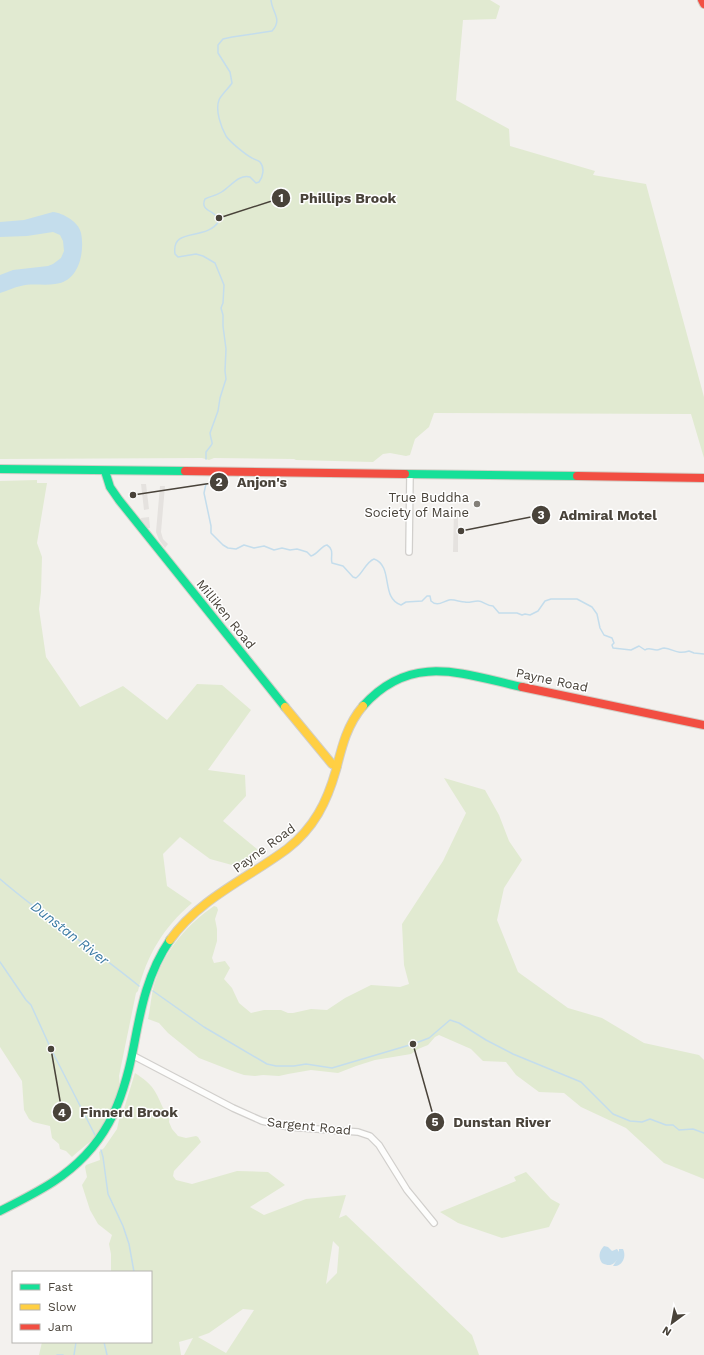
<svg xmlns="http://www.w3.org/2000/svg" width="704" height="1355" font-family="'Work Sans',sans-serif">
  <rect width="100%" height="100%" fill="#f3f1ee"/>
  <g fill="#e1ead1" fill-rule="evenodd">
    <path d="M0,0H490L500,6L496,19L463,20L456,100L509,129L510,146L595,171L593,175L646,184L704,397V458L691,414L434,413L429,427L415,439L410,455L406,456L390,453L383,454L373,462L296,460L294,459L214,458L209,460L202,458L0,459Z"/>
    <path d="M37,480V483H47L37,543L42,557L41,592L39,609L46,657L80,707L123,686L167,720L197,684L222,685L251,710L208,770L245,775L246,796L223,821L263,854L248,864H247L243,868L210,859L180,837L163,854L167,886L192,903C163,928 147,955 138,991L136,993L119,1076C122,1096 105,1127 91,1141C85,1146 78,1151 72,1157L66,1151L60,1149L59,1144L52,1138L50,1126L33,1122L29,1119L24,1110L22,1081L0,1047V481Z"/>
    <path d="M444,778L485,790L499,815L509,841L522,860L504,888L497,920L518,972L568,1008L602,1018L644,1043L699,1055L704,1060V1179L664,1163L626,1128L581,1107L564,1093L539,1092L516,1075L506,1062L483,1061L471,1049L439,1035L435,1037L428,1045L418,1049L411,1054L375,1060L356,1066L338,1073L311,1070L288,1074L279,1076L263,1075L255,1076L244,1075L235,1072L199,1058L168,1033L159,1023L148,1019C151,1006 151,992 156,979C166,949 188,924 214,906L217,907L218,910L215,919L217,929V941L212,958L214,963L225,961L230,968L224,979L232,988L239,1003L251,1013L264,1010H281L288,1013H293L311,1009L327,1010L345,998L371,985L400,987L409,984L404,965L402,924L443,861L466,813Z"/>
    <path d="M135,1073C152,1084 155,1089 163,1108L169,1110L170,1112L169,1122L172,1129L178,1136L186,1138L196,1136L198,1137L201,1142L174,1171L173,1176L176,1180L192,1184L237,1171L268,1172L285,1185L250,1207L264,1215L306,1199L346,1195L339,1218L346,1215L472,1335L479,1355H184L193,1338L179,1342L181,1355H39L42,1342H59L60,1343L61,1342H151V1272H111V1254L109,1244L112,1235L98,1224L90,1210L82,1185L87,1177L85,1167L86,1165L100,1160L99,1152L104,1148L117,1129L119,1120L123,1112ZM333,1241L339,1247L337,1273L326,1284ZM243,1309L254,1310L226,1353L198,1337L209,1333Z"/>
    <path d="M526,1172L551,1199L560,1204L549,1227L502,1238L458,1223L440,1212L516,1181L514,1177Z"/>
  </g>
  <g fill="#e5e2df">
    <path d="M146,484L149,509L144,510L141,484Z"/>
    <path d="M160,486H165L161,532L163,539L168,544L165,548L159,540L156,532Z"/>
    <path d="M454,511H458V552H453Z"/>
    <path d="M149,517L150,528H145L142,524L141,518Z"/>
  </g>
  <g fill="#c4ddec">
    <path d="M53,212C63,213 79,222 81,233C85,252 79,282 55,284C44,286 31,283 21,286C14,287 7,291 0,293V275L13,270L48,266L53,264L61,258L64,251L63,241L60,235L53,232L27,236L0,237V222L24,220Z"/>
    <path d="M604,1246L608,1247L612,1251L617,1249L619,1252V1249H623C627,1257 622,1267 613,1266L618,1258C614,1265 610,1267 602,1263C598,1257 599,1251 604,1246Z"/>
  </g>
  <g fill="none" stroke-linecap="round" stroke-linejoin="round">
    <g stroke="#c4ddec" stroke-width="1.5">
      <path d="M206,459V452C215,440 212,447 210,433L218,411L220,398L226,379L225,371L226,349L223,326V315L221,308L223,303L224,285L215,263L203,256L196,254L178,257L175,254C171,226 206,242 219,221C217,210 199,212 205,199C211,196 218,195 223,191C231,186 239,174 250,177L256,183L259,182C263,177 265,168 260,162C258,160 255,160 252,158C246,155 230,142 226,136C221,127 215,110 219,100C221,95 229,88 232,83L230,72L218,53V45L223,39L232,37L272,31C283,19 272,13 271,0"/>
      <path d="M206,484L204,493L211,526V533L223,545L228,548L236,549L244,545L254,548L264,546L274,550L282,548L290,550L297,549L307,552L311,556C318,554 321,546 327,545C335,550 330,557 332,563L343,566L353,577L356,578C363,573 366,562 374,559C394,566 380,598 401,605L406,602L422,601L427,596H430L431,601C437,607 442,602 449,600C454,599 460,602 465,602C469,603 473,601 478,601C483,601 487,606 493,606L499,613H517L522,615L525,614L530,615L538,611L545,601L551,599H577L592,607L597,614L600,628L604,635L612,638L614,643L612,645L613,648L631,650L639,646L645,650C649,647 652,650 657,650C659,650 662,648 664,648C674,649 677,655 689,651L694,653L704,654"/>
      <path d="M0,879C44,917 94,949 139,986"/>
      <path d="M0,962L26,1000L31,1005L51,1049L95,1135"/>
      <path d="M153,991L204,1027L267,1064L276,1066H294L306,1064L332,1068L413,1044L429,1038L450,1020L459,1023L486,1040L513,1054L581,1082L613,1114L630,1121L642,1122L650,1119L666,1125H673L679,1130L693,1129L704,1133"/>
      <path d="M101,1150L103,1157L108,1194L123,1226L129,1244L134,1272"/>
      <path d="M104,1342L107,1355"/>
      <path d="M57,1355H63"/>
      <path d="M74,1355L76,1342"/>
    </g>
    <g stroke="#d1cfcc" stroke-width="8">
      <g id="street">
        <path d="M409,552L410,474"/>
        <path d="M132,1055L233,1108L262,1121L289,1127L358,1132L370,1136L379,1145L407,1190L434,1223"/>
      </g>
    </g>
    <g stroke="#d2cec6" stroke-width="10">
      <g id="fast">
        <path d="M0,469L185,471"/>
        <path d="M105,471L110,487L119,500L285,707"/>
        <path d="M405,474L577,476"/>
        <path d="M363,706C411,652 462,674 522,687"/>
        <path d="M0,1211C18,1202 36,1193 53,1182C105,1148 123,1104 134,1045C141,1007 148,972 170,940"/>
      </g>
    </g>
    <g stroke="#d2cec6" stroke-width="10">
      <g id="slow">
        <path d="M285,707L332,764L337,766"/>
        <path d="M170,940C199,899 248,878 287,849C314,828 327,802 336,770C342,746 347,725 363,706"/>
      </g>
    </g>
    <g stroke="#d2cec6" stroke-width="10">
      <g id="jam">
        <path d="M702,0L704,4"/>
        <path d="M185,471L405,474"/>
        <path d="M577,476L704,478"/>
        <path d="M522,687L704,725"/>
      </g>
    </g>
    <use href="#street" stroke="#fdfdfc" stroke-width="5.5"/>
    <use href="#fast" stroke="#16e098" stroke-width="8"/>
    <use href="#slow" stroke="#ffcf43" stroke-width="8"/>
    <use href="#jam" stroke="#f24e42" stroke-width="8"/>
  </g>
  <circle fill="#848079" stroke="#fff" stroke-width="1.5" cx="477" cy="504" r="4"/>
  <g text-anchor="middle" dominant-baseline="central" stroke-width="3" stroke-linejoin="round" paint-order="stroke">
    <g font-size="13" fill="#49433a" stroke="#fff" text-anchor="end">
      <text x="469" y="497">True Buddha<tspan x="469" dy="15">Society of Maine</tspan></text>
    </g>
    <g font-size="13" fill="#49433a" stroke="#fff">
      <text transform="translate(226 614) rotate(51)">Milliken Road</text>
      <text transform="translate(552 680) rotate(12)">Payne Road</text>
      <text transform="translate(264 848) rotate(-36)">Payne Road</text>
      <text transform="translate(309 1126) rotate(6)">Sargent Road</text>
    </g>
    <g font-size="14" font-style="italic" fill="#3b7aa3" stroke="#fff">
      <text transform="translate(70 933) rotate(38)">Dunstan River</text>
    </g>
  </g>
  <path fill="none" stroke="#49433a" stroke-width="1.5" d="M219 218L281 198M133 495L219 482M461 531L541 515M51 1049L62 1112M413 1044L435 1122"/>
  <g fill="#49433a" stroke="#fff" stroke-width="1.5">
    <circle cx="219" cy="218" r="4"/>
    <circle cx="133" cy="495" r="4"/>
    <circle cx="461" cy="531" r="4"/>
    <circle cx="51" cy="1049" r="4"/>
    <circle cx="413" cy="1044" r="4"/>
    <circle cx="281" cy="198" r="10"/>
    <circle cx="219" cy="482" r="10"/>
    <circle cx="541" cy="515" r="10"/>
    <circle cx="62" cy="1112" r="10"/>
    <circle cx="435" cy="1122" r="10"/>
  </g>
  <g font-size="12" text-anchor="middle" font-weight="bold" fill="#fff">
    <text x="281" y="202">1</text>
    <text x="219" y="486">2</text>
    <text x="541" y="519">3</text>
    <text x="62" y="1117">4</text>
    <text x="435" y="1126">5</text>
  </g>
  <g font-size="14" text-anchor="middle" font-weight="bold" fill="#49433a" stroke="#fff" stroke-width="3" stroke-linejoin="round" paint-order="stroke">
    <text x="348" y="203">Phillips Brook</text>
    <text x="262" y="487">Anjon's</text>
    <text x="608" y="520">Admiral Motel</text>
    <text x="129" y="1117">Finnerd Brook</text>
    <text x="502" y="1127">Dunstan River</text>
  </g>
  <rect x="12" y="1271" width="140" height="72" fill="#ffffff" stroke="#b6b4b0"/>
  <rect x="20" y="1284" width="20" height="6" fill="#16e098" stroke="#b6b4b0"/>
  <text x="48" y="1291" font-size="12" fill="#49433a">Fast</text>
  <rect x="20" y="1304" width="20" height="6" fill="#ffcf43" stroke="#b6b4b0"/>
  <text x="48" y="1311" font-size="12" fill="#49433a">Slow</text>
  <rect x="20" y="1324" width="20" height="6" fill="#f24e42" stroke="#b6b4b0"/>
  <text x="48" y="1331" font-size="12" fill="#49433a">Jam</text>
  <g transform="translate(672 1323) rotate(212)" stroke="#ffffff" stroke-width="3" paint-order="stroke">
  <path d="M0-3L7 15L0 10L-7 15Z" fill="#49433a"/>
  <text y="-6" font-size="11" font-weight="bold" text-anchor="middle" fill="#49433a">N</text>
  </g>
</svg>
